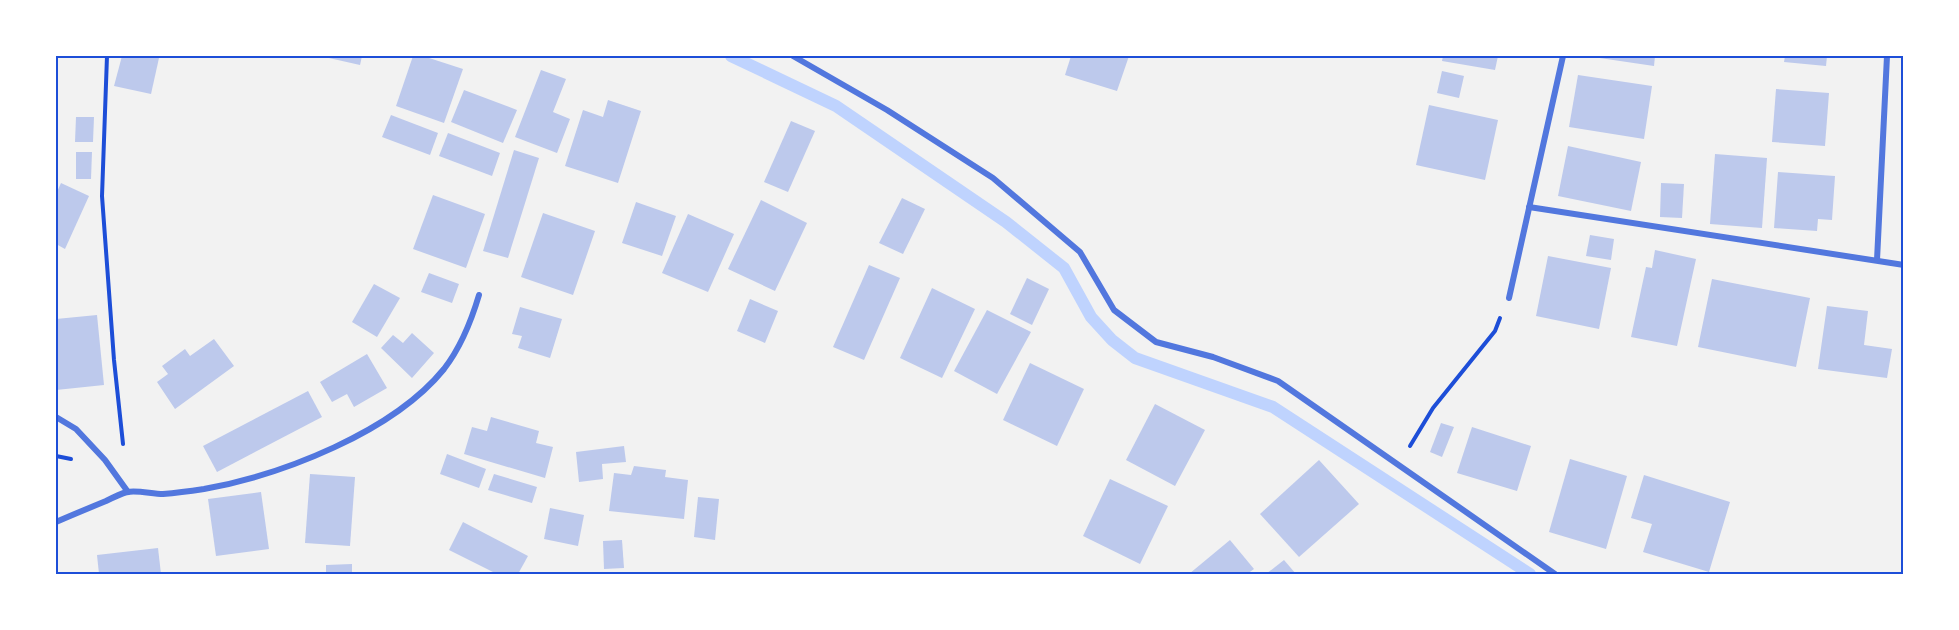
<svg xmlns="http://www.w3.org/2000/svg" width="1959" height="630" font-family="'Open Sans',sans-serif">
  <rect width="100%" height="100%" fill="#f2f2f2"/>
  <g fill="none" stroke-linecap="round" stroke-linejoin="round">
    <path stroke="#bfd3fe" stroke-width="12" d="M731,56L836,106L1006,222L1064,268L1091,317L1112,340L1135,358L1273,407L1530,574"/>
  </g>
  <g fill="#bdc9ec">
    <path d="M122,56H148L159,58L151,94L114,86Z"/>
    <path d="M320,56H362L360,65Z"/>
    <path d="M413,56H423L463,69L444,123L396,106Z"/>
    <path d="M1071,56H1129L1117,91L1065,75Z"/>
    <path d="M1443,56H1498L1495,70L1442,61Z"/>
    <path d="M1586,56H1655L1654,66Z"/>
    <path d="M1785,56H1827L1826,66L1784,62Z"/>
    <path d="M541,70L566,79L553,112L570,119L557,153L515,137Z"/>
    <path d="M1442,71L1464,76L1459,98L1437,93Z"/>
    <path d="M1578,75L1652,86L1644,139L1569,127Z"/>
    <path d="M1776,89L1829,93L1825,146L1772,142Z"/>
    <path d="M464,90L517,110L503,143L451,122Z"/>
    <path d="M608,100L641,111L618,183L565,166L583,110L603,117Z"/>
    <path d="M1429,105L1498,120L1485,180L1416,165Z"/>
    <path d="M391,115L438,133L430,155L382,137Z"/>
    <path d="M76,117H94L93,142H75Z"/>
    <path d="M791,121L815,131L788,192L764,182Z"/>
    <path d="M448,133L500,153L492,176L439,156Z"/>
    <path d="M1568,146L1641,162L1631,211L1558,196Z"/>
    <path d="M514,150L539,158L508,258L483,251Z"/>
    <path d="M76,152H92L91,179H76Z"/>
    <path d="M1715,154L1767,158L1762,228L1710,224Z"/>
    <path d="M1778,172L1835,176L1832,220L1818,219L1817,231L1774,228Z"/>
    <path d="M61,183L89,196L65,249L56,244V194Z"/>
    <path d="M1661,183L1684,184L1682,218L1660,217Z"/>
    <path d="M433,195L485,214L466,268L413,249Z"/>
    <path d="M902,198L925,209L903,254L879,243Z"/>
    <path d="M761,200L807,223L775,291L728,269Z"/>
    <path d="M636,202L676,216L662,256L622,243Z"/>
    <path d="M543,213L595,231L573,295L521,277Z"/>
    <path d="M688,214L734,234L708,292L662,273Z"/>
    <path d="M1590,235L1614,239L1611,260L1586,256Z"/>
    <path d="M1655,250L1696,259L1677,346L1631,337L1646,267L1652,268Z"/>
    <path d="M1548,256L1611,268L1599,329L1536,316Z"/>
    <path d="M869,265L900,278L864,360L833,347Z"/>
    <path d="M429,273L459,284L452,303L421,292Z"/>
    <path d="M1027,278L1049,289L1032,325L1010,314Z"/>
    <path d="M1712,279L1810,298L1796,367L1698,347Z"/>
    <path d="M374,284L400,298L377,337L352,322Z"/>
    <path d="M932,288L975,309L942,378L900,358Z"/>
    <path d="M750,299L778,311L765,343L737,331Z"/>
    <path d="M1827,306L1868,311L1864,345L1892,349L1887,378L1818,369Z"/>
    <path d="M520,307L562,319L550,358L518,348L522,336L512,334Z"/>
    <path d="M987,310L1031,332L997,394L954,371Z"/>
    <path d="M97,315L104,385L56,390V319Z"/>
    <path d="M412,333L434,353L412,378L381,348L393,335L403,343Z"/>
    <path d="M214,339L234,366L175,409L157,382L168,374L162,366L185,349L190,356Z"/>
    <path d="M367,354L387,388L354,407L347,394L332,402L320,382Z"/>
    <path d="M1030,363L1084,389L1057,446L1003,420Z"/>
    <path d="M308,391L322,417L217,472L203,446Z"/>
    <path d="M1155,404L1205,430L1175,486L1126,460Z"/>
    <path d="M491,417L539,431L536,443L553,447L545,478L464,454L472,427L487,431Z"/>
    <path d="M1441,423L1454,427L1442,457L1430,452Z"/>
    <path d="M1472,427L1531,446L1517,491L1457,473Z"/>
    <path d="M624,446L626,462L602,464L603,479L579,482L576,452Z"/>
    <path d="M447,454L486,469L479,488L440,474Z"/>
    <path d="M1570,459L1627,476L1606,549L1549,532Z"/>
    <path d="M1319,460L1359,504L1299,557L1260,514Z"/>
    <path d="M634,466L666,470L665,477L688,480L684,519L609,511L614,473L631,475Z"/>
    <path d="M310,474L355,477L350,546L305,543Z"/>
    <path d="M494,474L537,487L532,503L488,490Z"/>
    <path d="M1644,475L1730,502L1709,572L1643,552L1652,524L1631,518Z"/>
    <path d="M1110,479L1168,506L1140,564L1083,536Z"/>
    <path d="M261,492L269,549L216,556L208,499Z"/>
    <path d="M698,497L719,499L715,540L694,537Z"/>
    <path d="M550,508L584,515L578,546L544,539Z"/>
    <path d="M463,522L528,556L518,574H497L449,550Z"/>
    <path d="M622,540L624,568L604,569L603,541Z"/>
    <path d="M1230,540L1254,569L1247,574H1189Z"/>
    <path d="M158,548L161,574H99L97,555Z"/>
    <path d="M1284,560L1296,574H1266Z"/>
    <path d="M352,564V574H326V565Z"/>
  </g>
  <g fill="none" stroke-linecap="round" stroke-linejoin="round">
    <g stroke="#1d4ed8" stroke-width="4">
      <path d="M107,56L102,196L114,360L123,444"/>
      <path d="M1410,446L1433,408L1495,331L1500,318"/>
      <path d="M56,456L71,459"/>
    </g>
    <g stroke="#5277de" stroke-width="6">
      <path d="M793,56L887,110L993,178L1080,252L1114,310L1156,342L1213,357L1278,381L1555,574"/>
      <path d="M1529,207L1904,265"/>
      <path d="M1877,260L1887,56"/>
      <path d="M1509,298L1563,56"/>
      <path d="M56,417L76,429L105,460L128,492"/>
      <path d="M56,522C72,515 89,508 106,501C112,498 120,494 127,492C138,490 152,494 163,494C176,493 191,491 204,489C282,475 393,432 444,369C461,347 471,322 479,295"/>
    </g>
  </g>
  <rect width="1959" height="630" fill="none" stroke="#ffffff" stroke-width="114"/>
  <rect x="57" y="57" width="1845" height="516" fill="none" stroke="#1d4ed8" stroke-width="2"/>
</svg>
